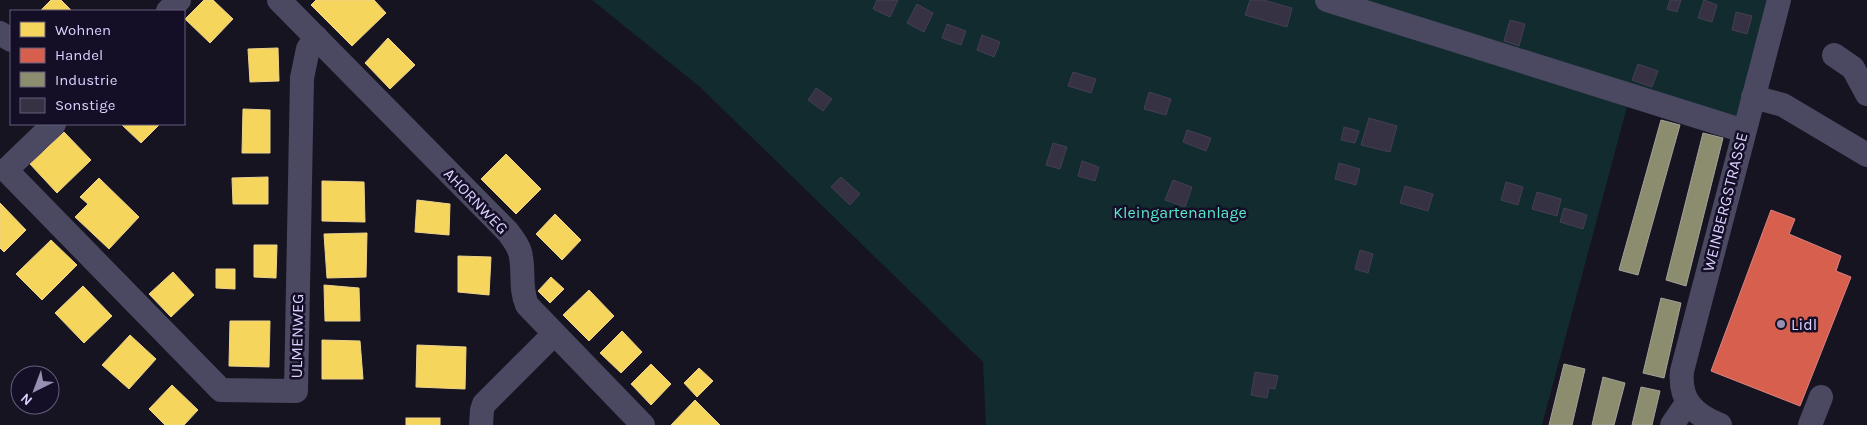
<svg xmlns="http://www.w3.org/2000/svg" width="1867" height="425" font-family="Karla,sans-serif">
  <rect width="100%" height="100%" fill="#171421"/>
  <path fill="#112b2f" d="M592,0H1768L1736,120L1632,88L1542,425H986L983,362L700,87Z"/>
  <g fill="#f6d55c" stroke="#eed48d">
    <path d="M51,0H61L72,11H40Z"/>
    <path d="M204,0H213L233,19L210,43L185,19Z"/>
    <path d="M316,0H374L386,13L352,46L311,5Z"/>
    <path d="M388,38L415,65L390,89L365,63Z"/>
    <path d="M278,48L279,81L250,82L248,49Z"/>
    <path d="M243,109L270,110V153H242Z"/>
    <path d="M121,124H160L141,143Z"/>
    <path d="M64,132L91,160L57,193L30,164Z"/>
    <path d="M506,154L541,189L516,214L481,179Z"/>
    <path d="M268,177V204H233L232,178Z"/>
    <path d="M99,178L139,217L109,249L75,217L88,204L80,197Z"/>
    <path d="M322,181L364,182L365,222L322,221Z"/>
    <path d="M417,200L450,204L449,235L415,232Z"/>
    <path d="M0,203L26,230L4,252L0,248Z"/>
    <path d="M555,214L581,240L562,260L536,234Z"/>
    <path d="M367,233L366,277L327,278L324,234Z"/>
    <path d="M51,240L77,265L42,300L16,274Z"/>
    <path d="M254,245H277L276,278L254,277Z"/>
    <path d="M458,256L491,257L489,295L458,292Z"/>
    <path d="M216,269H235V289L216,288Z"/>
    <path d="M173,272L194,295L171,317L149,294Z"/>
    <path d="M551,277L564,289L550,303L538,291Z"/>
    <path d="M324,285L359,288L360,321H325Z"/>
    <path d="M83,286L112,316L84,343L55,313Z"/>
    <path d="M589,290L614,316L589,341L563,315Z"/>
    <path d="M230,321H270L269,367L229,366Z"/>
    <path d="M622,331L642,352L621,373L600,353Z"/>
    <path d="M130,335L156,359L129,389L102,365Z"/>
    <path d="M322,340L360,341L363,379H322Z"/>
    <path d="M417,345L466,347L465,389L416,387Z"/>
    <path d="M651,364L671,384L651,405L631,384Z"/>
    <path d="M699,368L713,381L697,397L684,383Z"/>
    <path d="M172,385L198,410L184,425H165L149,409Z"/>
    <path d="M695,400L720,425H671Z"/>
    <rect x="406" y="418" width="34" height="7"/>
  </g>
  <path fill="#d6604d" stroke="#d88282" d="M1771,210L1795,219L1789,234L1841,256L1836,271L1851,277L1800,406L1711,371Z"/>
  <g fill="#8c8c6e" stroke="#a4a19a">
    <path d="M1661,120L1680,125L1638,275L1619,270Z"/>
    <path d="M1703,133L1723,138L1686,286L1666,280Z"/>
    <path d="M1661,298L1681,303L1664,378L1643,373Z"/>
    <path d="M1564,364L1585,369L1572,425H1549Z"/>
    <path d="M1603,377L1625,383L1614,425H1592Z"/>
    <path d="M1641,387L1660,391L1652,425H1632Z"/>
  </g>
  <g fill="#363243" stroke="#443e55">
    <path d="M877,0H898L890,17L873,9Z"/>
    <path d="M1250,0H1263L1292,8L1287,27L1245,15Z"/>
    <path d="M1670,0H1681L1677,12L1667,9Z"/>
    <path d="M1704,0L1717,5L1712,22L1698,18Z"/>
    <path d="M917,4L933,13L924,32L907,23Z"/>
    <path d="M1736,12L1752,16L1747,34L1732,30Z"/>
    <path d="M1510,20L1525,24L1519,46L1504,41Z"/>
    <path d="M947,24L966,31L961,45L942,38Z"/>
    <path d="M982,35L1000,42L994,57L977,50Z"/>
    <path d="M1638,64L1658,71L1652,87L1632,80Z"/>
    <path d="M1073,72L1096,79L1091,93L1068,86Z"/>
    <path d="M816,88L832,99L823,111L808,100Z"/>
    <path d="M1149,92L1171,99L1166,115L1144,109Z"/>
    <path d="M1369,118L1397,126L1390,152L1361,145Z"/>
    <path d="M1344,127L1359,131L1355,143L1341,140Z"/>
    <path d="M1187,130L1211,138L1206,151L1183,142Z"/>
    <path d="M1053,143L1067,147L1060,169L1046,165Z"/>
    <path d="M1082,161L1099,167L1095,181L1078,176Z"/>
    <path d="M1339,163L1360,169L1356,185L1335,179Z"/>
    <path d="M841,177L860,194L850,205L831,187Z"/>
    <path d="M1173,180L1192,187L1185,207L1165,200Z"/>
    <path d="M1506,182L1523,187L1518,205L1501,200Z"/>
    <path d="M1405,186L1433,194L1428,211L1400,203Z"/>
    <path d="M1537,192L1561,199L1557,216L1532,209Z"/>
    <path d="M1564,208L1587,215L1583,229L1560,222Z"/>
    <path d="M1360,250L1373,254L1368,273L1355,269Z"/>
    <path d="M1255,372L1278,376L1275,389L1269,388L1267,398L1251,395Z"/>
  </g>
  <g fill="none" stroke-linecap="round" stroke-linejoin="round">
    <g stroke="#4b4862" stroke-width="24">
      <path d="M279,0L508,232C513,239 520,247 521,257C524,274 520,289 527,305L643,425"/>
      <path d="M1327,0L1744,131"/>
      <path d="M168,11L179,0"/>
      <path d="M0,33L11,40"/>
      <path d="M1834,55L1853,68L1867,94"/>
      <path d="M1753,97L1783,105L1867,155"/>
      <path d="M54,124L6,170L221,390L296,391L302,78L308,49L316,37"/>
      <path d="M481,425L482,410L484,404L554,334"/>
      <path d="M1672,425L1687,403"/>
      <path d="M1720,425C1694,415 1679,400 1682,371L1779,0"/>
      <path d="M1810,425L1821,397"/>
    </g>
  </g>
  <circle fill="#9790b1" stroke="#140e27" stroke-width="2" cx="1781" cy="324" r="5"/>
  <g text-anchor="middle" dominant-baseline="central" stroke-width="5" stroke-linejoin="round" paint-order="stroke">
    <g font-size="16" fill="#dcd3ff" stroke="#140e27">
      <text transform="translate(476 201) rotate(46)">AHORNWEG</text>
      <text transform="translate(1725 202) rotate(-76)">WEINBERGSTRASSE</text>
      <text transform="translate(297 336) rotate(-89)">ULMENWEG</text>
    </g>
    <g font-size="16" fill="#58e7d0" stroke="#140e27">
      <text x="1180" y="212">Kleingartenanlage</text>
    </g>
    <g font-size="16" fill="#dcd3ff" stroke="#140e27" text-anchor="start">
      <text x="1791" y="324">Lidl</text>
    </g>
  </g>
  <rect x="10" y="10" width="175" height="115" fill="#140e27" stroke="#645d7d"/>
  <rect x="20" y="22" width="25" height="15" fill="#f6d55c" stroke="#645d7d"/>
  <text x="55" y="35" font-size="15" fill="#dcd3ff">Wohnen</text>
  <rect x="20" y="48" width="25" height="15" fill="#d6604d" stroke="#645d7d"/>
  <text x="55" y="60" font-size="15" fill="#dcd3ff">Handel</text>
  <rect x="20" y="72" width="25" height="15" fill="#8c8c6e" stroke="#645d7d"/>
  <text x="55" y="85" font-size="15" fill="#dcd3ff">Industrie</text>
  <rect x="20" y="98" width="25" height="15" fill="#363243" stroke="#645d7d"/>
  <text x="55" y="110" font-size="15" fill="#dcd3ff">Sonstige</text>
  <g transform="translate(35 390) rotate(222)"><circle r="24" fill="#140e27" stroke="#645d7d"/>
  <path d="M0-4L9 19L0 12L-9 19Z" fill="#9790b1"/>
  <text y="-8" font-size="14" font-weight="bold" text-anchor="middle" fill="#dcd3ff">N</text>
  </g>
</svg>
